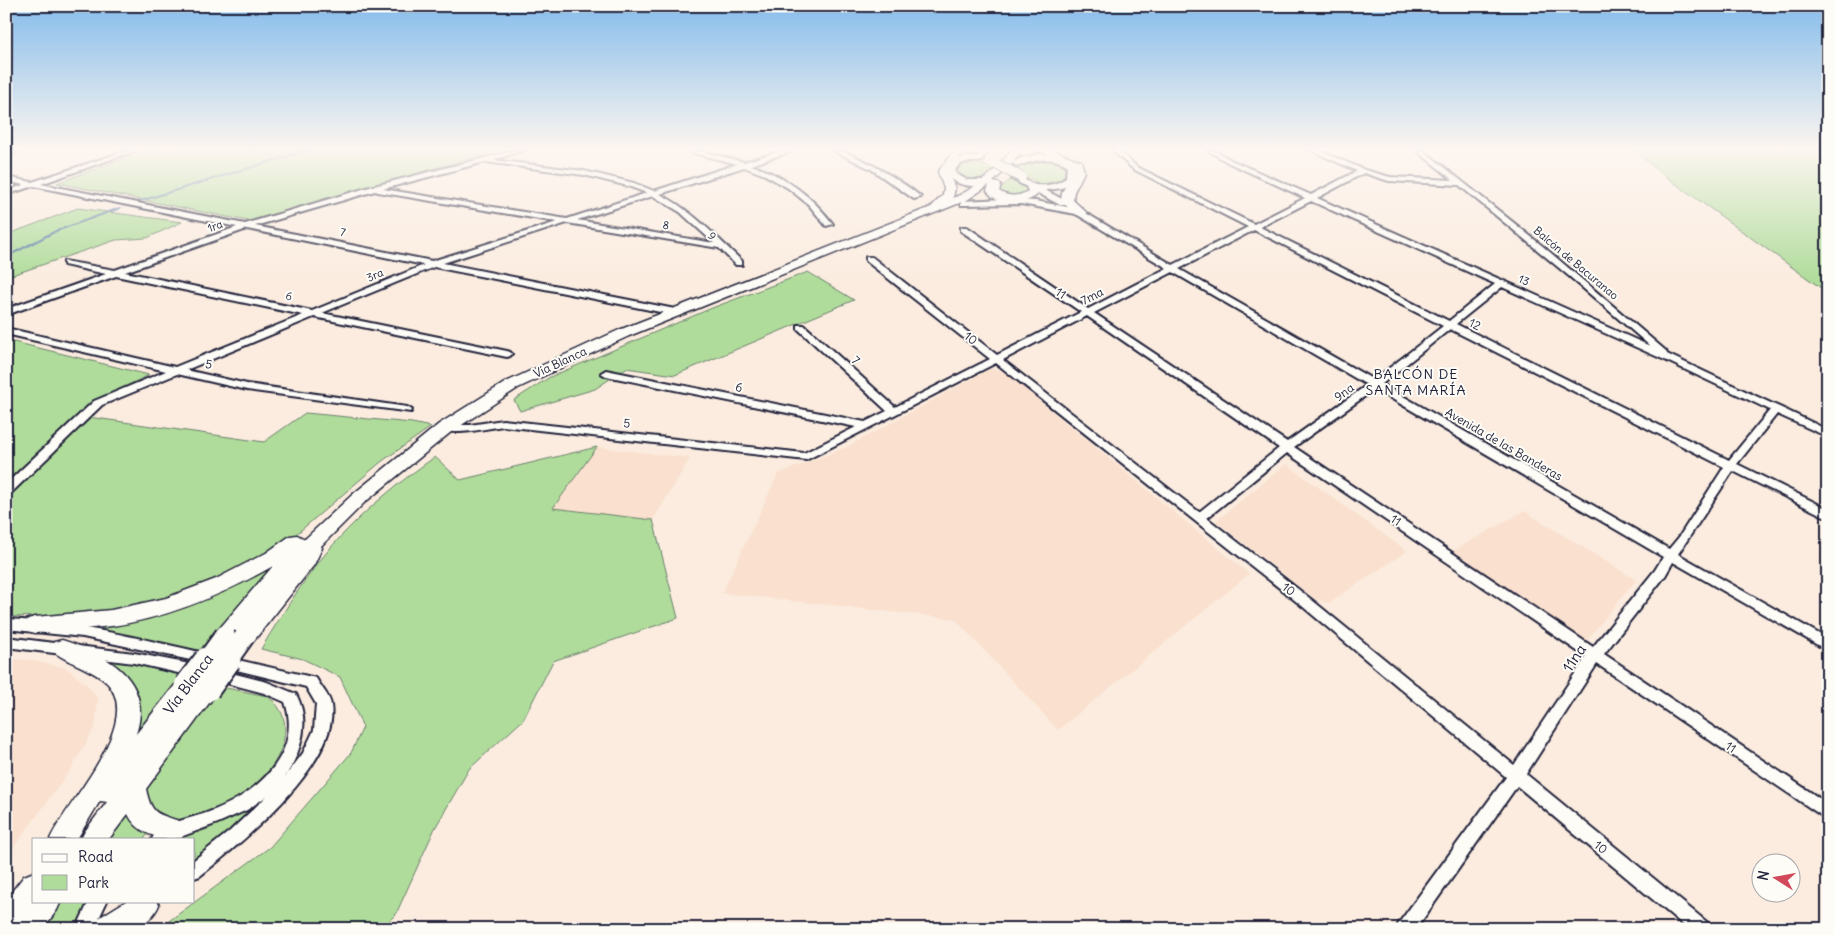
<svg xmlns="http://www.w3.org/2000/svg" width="1834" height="935" font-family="Delius,sans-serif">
  <rect width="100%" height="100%" fill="#fbecdf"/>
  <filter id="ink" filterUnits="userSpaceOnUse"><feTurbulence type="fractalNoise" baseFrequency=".02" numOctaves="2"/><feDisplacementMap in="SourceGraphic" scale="10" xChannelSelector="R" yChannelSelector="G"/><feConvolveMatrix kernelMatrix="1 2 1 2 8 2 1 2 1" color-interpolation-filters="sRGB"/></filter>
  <g filter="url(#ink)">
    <g fill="#fae0ce">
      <path d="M990,369L1003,371L1249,574L1058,730L955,619L722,593L778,474L847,447Z"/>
      <path d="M597,447L690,458L653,520L553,508Z"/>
      <path d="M1286,464L1407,551L1329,603L1315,599L1216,521Z"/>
      <path d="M1524,511L1636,580L1585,642L1453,551Z"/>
      <path d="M6,659L30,660L66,668L88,686L98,699L95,727L71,769L6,858Z"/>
    </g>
    <g fill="#b0dc9b" stroke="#697f6b">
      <path d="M147,150H500L248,221L57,183Z"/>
      <path d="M1634,150H1828V293L1658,171Z"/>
      <path d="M1034,159C1048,159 1063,157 1066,174L1059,182L1042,185L1015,171L1026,161Z"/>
      <path d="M963,161L978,162L993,170C977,183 972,185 953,174L954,168Z"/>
      <path d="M1010,180L1027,188V194L1013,198L997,191Z"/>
      <path d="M78,208L182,222L147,238L116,240L6,277V235Z"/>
      <path d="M808,272L854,300L675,375L626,368L595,389L520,411L514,400L550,377L712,308Z"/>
      <path d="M14,342L149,375L91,403L6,482V345Z"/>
      <path d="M305,413L412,423L431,427L381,462L287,542L192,592L137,609L58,616L6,617V496L88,417L264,442Z"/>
      <path d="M597,447L553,508L653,520L678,618L553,661L523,720L469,769L435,828L396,914L381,929H158L270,847L351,753L363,727L340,677L303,659L261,649C285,609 312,566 344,533C371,505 403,479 435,457L460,480Z"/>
      <path d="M290,549L204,651L67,628L111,623Z"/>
      <path d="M103,657L185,674L131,744C141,696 144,688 103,657Z"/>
      <path d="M216,686L267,696C303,721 278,769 250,790C230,804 198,822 172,819C162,817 153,813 143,809V789Z"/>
      <path d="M271,790L254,810L194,859V839H175L208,829L230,818Z"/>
      <path d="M128,811L150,833L143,839H108Z"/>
      <path d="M62,901H90L78,929H42Z"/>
    </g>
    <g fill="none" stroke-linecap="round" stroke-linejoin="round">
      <g stroke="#6586a8" stroke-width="2">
        <path d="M137,202L308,150"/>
        <path d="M6,257L56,231L120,208"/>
      </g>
      <g stroke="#22223b" stroke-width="4">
        <g id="minor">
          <path d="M13,150H21L6,156V152Z"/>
          <path d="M129,150H137L41,184L245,224L370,187L516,150H525L493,160L584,171L634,183L654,191L737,164L686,151L685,150H695L744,162L784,150H793L792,151L751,165C785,176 811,195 833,224L826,226L809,205L788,188L765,175L744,167L660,194C693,211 715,236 742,261V265H736L719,248L567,223L443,263L675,309L679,312L675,315L434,267L322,313L507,351L510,352L512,354L510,356L507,357L314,317L186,370L247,384L407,407L412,410L411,412L247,390L177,374L102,405L10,494L6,495V484L94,401L166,371L6,334V328L175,367L303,315L116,276L6,315V309L106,274L64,265V261L115,270L237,227L33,186L6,195V191L24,185L6,181V177L32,182ZM485,162L584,175L628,186L647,193L567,219L383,189ZM375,191L378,192L557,222L432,261L255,226ZM653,196L680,212L714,243L577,220ZM247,229L424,265L312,311L125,272Z"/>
          <path d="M832,150C849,148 907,184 921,197L914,199L871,169Z"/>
          <path d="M1112,150H1118L1137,167L1254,224L1305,198L1229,163L1207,150H1214L1233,161L1311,195L1357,171L1310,150H1318L1365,170L1390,177L1453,180L1416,150H1423L1545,248L1666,351L1667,354L1828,430V437L1777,414L1737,464L1828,509V518L1733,471L1678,554L1828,639V651L1673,562L1665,576L1604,654L1828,804V820L1597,664L1526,774L1708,923L1711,929H1688L1517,786L1416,929H1396L1399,923L1506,777L1302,606L996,363L806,460L503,426C489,428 450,437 440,428L445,425H470L503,420L804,453L856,427L606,376L601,373L606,370L865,422L887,411L798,329V325H804L895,407L990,359L866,261V257H872L997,355L1081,312L961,231V227H967L1088,309L1167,268L1076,214L1021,204L964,205H961V201L1006,199L1035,201L1068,207L1074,206L1173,265L1248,227L1133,169ZM1364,173L1389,181L1459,185L1570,277L1650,346L1317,198ZM1311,201L1495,284L1449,321L1260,227ZM1254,230L1443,326L1374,380L1179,269ZM1173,272L1176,274L1367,385L1287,442L1094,313ZM1502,287L1667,361L1770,410L1729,460L1456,324ZM1087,316L1279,448L1199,512L1003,360ZM1450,329L1724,467L1679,537L1669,549L1382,384ZM1375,389L1663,557L1655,570L1593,647L1294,447ZM1287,453L1586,657L1514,765L1312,600L1207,518Z"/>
          <path d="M6,619C75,622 142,639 209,654L214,655L216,659L214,663L209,664L83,637L6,629Z"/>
          <path d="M6,637L134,653L200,666L205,668L207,672L205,676L200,678L134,663L6,647Z"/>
          <path d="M225,657L316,678C320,686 330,696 331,705C340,763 241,843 200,876L194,878V860L230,831L267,796L247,810L218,823L175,839H152C159,823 194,818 209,812C254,796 303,755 285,702L264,693L211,679L209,675L211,671L216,669L267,682L296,694C311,722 301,752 285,777L303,753L314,730L316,704L306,687L220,666L218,662L220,658Z"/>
          <path d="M89,901H107L94,929H76Z"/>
        </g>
      </g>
      <g stroke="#22223b" stroke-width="4">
        <g id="major">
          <path d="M1038,154L1062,156L1077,164C1075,188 1066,188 1045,190L1066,201V205H1060L1012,179L1014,177C1023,175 1028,184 1036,185C1046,186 1060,184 1066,177L1067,165C1049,155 1035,161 1017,166L1012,163L1021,158Z"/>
          <path d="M980,156L983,157V161C973,163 957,159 955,173L967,180H990V184C974,188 956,187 945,173C948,155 966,157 980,156Z"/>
        </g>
      </g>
      <g stroke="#22223b" stroke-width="3">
        <g id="highway">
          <path d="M951,150H961L963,152L948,172L955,188L953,198C975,189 998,170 1011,150H1021L1013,163L993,182L999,183L1001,185L999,191C1008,197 1018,197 1028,191L1026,187L1032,184L1036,185L1040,192C1028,206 998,207 987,191L989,185L967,200L629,336L518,388L451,432L364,503L321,546L322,548L314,565L252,643L244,645L236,643L234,639L225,643L217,641L214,635L273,566C222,595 170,617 112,626C86,629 60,630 35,633L28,631L24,625L28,619L35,617L111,610L166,598L216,579L266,553L290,536L297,535L305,539L352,495L439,424L506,382L619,330L931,207L943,195L944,188L938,172L953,152Z"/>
          <path d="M976,150H986L988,154L983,157L979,156Z"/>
          <path d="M1037,150H1052L1081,161L1084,172L1074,192L1073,200L1087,213L1085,215H1077L1061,201L1062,192L1074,172L1072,165Z"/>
          <path d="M62,640C106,654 154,679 136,734L179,680L187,677L195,680L198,685L207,680L215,683L218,689L215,695L146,789C152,817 158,813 182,822L186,830L182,838C161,841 137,834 128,814L109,839H81L85,831L107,802L100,801L77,839H50C67,801 143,724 108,684C93,668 58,660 51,648L54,642Z"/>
          <path d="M34,872V901H61L57,910L43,929H6V899L24,876Z"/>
          <path d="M126,901H157L159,905C147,933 118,929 93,929L97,919Z"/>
        </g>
      </g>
      <use href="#minor" fill="#fdfcf7" fill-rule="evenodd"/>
      <use href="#major" fill="#fdfcf7" fill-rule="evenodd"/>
      <use href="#highway" fill="#fdfcf7" fill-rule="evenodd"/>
      <g stroke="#22223b" stroke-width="12" stroke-linecap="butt">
        <path id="major-bridge" d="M996,164L1021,177"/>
      </g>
      <g stroke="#22223b" stroke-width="23" stroke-linecap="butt">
        <g id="highway-bridge-far1">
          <path d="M206,661L225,635"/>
          <path d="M227,661L244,637"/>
        </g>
      </g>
      <g stroke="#22223b" stroke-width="29" stroke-linecap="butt">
        <g id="highway-bridge">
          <path d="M187,686L207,660"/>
          <path d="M207,689L228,660"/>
        </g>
      </g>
      <use href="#major-bridge" stroke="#fdfcf7" stroke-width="10"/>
      <use href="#highway-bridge-far1" stroke="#fdfcf7" stroke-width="19"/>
      <use href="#highway-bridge" stroke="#fdfcf7" stroke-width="25"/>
    </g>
  </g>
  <linearGradient id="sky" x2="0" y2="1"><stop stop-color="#85bceb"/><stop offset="0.53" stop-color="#fdf6f1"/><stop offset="1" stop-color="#fdf6f1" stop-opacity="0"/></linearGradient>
  <rect width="1834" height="281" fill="url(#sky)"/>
  <g text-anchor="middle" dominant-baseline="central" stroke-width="4" stroke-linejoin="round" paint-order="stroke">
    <g font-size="11" fill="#22223b" stroke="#fdfcf7">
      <text transform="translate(666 225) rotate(9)">8</text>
      <text transform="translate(215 226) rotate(-20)">1ra</text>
      <text transform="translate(343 232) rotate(11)">7</text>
      <text transform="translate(712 236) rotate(48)">9</text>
      <text transform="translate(1576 263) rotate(40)">Balcón de Bacuranao</text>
      <text transform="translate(375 275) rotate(-23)">3ra</text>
      <text transform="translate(1524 280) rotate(25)">13</text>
      <text transform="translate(289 296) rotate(12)">6</text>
    </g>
    <g font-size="12" fill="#22223b" stroke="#fdfcf7">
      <text transform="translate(1061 293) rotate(34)">11</text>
      <text transform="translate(1092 296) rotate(-27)">7ma</text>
      <text transform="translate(1475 324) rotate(26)">12</text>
      <text transform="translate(971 338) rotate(38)">10</text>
      <text transform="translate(856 360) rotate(42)">7</text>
      <text transform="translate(560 362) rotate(-25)">Vía Blanca</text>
      <text transform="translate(209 364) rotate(13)">5</text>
      <text transform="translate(739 387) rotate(11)">6</text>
      <text transform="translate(1344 392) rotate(-36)">9na</text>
      <text transform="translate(627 423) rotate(6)">5</text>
      <text transform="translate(1504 444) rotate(30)">Avenida de las Banderas</text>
      <text transform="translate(1396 520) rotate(34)">11</text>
      <text transform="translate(1289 589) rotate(38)">10</text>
      <text transform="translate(1731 747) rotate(34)">11</text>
      <text transform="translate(1601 847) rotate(39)">10</text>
    </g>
    <g font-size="14" letter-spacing="1" fill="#22223b" stroke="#fdfcf7">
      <text x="1416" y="374">BALCÓN DE<tspan x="1416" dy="16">SANTA MARÍA</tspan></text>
    </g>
    <g font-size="15" fill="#22223b" stroke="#fdfcf7">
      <text transform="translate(1574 658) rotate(-56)">11na</text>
      <text transform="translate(188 684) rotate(-53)">Vía Blanca</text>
    </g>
  </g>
  <rect width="1834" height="935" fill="none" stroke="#fdfcf7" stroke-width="25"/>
  <rect x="12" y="12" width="1809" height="910" fill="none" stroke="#22223b" stroke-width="2" filter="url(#ink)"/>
  <rect x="32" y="838" width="162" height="65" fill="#fdfcf7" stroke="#a5a5ac"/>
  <rect x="42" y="854" width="25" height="8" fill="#fdfcf7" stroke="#a5a5ac"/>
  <text x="78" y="862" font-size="15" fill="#22223b">Road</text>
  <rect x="42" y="875" width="25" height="15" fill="#b0dc9b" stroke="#a5a5ac"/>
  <text x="78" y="888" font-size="15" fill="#22223b">Park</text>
  <g transform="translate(1776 878) rotate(281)"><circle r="24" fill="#fdfcf7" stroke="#a5a5ac"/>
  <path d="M0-4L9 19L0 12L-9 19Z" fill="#d1495b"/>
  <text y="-8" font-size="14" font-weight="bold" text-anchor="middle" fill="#22223b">N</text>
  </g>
</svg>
